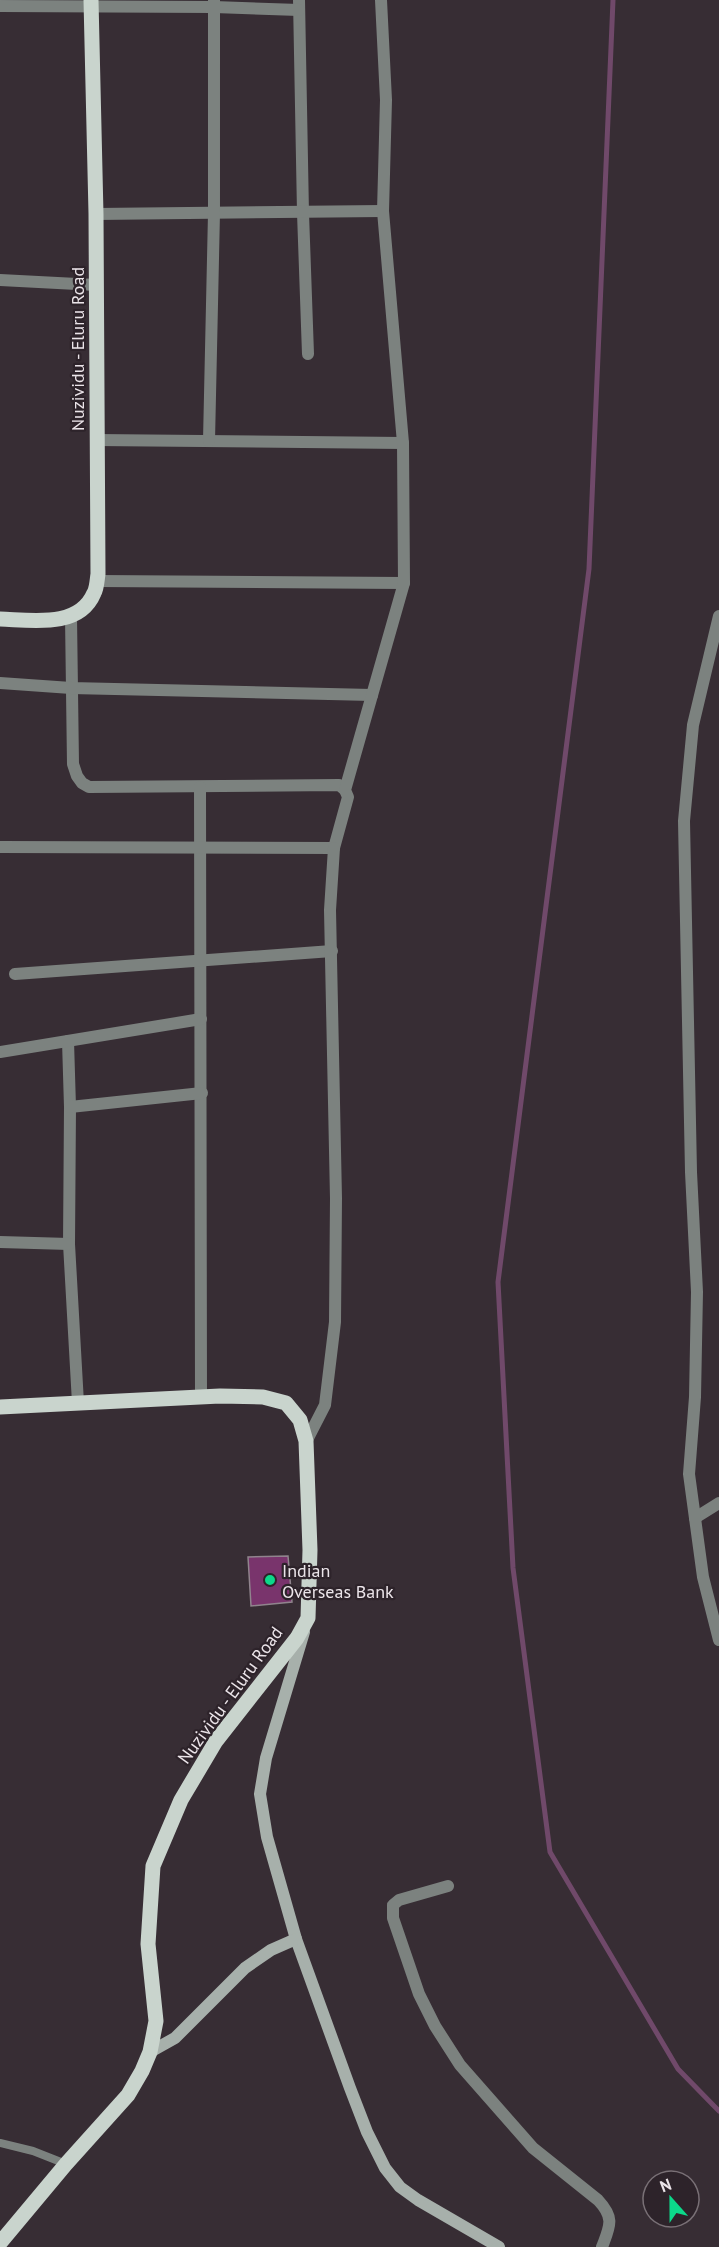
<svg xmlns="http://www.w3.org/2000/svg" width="719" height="2247" font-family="'PT Sans',sans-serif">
  <rect width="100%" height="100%" fill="#372d34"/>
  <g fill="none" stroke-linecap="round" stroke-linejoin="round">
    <path stroke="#70496a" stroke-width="5" d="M613,0L589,569L498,1282L513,1568L550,1852L678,2069L719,2111"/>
  </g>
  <path fill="#79346c" stroke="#90848d" stroke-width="1.5" d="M288,1556L292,1602L251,1606L248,1557Z"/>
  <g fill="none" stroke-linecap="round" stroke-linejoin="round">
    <path stroke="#7c827f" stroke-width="8" d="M0,2143L33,2151L66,2164"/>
    <g stroke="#7c827f" stroke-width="12">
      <path d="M299,0L303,213L308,354"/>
      <path d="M0,6L214,7L299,10"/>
      <path d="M96,214L383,211"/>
      <path d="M0,280L96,285"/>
      <path d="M96,440L403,443"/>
      <path d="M209,441L214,213V0"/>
      <path d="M97,581L404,583"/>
      <path d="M71,617L73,764L77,776L82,783L89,787L339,785L345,790"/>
      <path d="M0,683L71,688L372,695"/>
      <path d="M200,787L201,1397"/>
      <path d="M0,847L334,848L348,797L345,790L404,583L403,443L383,211L386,100L381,0"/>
      <path d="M15,974L332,951"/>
      <path d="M68,1041L70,1107L69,1244L78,1403"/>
      <path d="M0,1052L201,1019"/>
      <path d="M70,1107L202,1093"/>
      <path d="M0,1242L69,1244"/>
      <path d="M306,1442L325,1405L335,1322L336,1198L330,910L334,848"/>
      <path d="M695,1518L719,1503"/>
      <path d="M448,1886L399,1900L393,1905V1918L419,1994L435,2026L460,2065L533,2148L598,2200C615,2218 610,2226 602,2247"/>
    </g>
    <path stroke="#7c827f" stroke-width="12" d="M719,616L693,725L684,821L691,1172L697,1292L695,1397L689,1474L703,1577L719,1640"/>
    <g stroke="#a7b0ab" stroke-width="12">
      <path d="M304,1632L266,1758L260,1794L267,1837L296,1939L350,2088L367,2132L385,2168L400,2187L418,2200L499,2247"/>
      <path d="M150,2052L175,2038L245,1968L271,1950L296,1939"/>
    </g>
    <g stroke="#c9d4cd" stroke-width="15">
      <path d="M0,619C31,620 79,629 94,593C97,588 97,580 98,574L96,214L91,0"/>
      <path d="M0,1407L220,1396L263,1397L286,1403L300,1420L306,1441L310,1550L308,1618L297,1638L216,1741L181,1800L153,1866L148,1944L156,2021L150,2052L142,2071L128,2095L66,2164L0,2243"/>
    </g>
  </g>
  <circle fill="#0cd98a" stroke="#2d232a" stroke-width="2" cx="270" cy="1580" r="6"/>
  <g text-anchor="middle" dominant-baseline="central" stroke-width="4.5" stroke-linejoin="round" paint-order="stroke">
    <g font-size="18" fill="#ebe4e9" stroke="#2d232a">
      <text transform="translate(77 349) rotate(-90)">Nuzividu - Eluru Road</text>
      <text transform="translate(230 1695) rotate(-54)">Nuzividu - Eluru Road</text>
    </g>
    <g font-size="18" fill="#ebe4e9" stroke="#2d232a" text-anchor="start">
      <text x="282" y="1570">Indian<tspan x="282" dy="21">Overseas Bank</tspan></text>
    </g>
  </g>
  <g transform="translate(671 2199) rotate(339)"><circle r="28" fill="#2d232a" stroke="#797076" stroke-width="1.5"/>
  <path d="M0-4.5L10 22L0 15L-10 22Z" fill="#0cd98a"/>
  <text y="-9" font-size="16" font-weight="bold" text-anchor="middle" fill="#ebe4e9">N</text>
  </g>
</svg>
